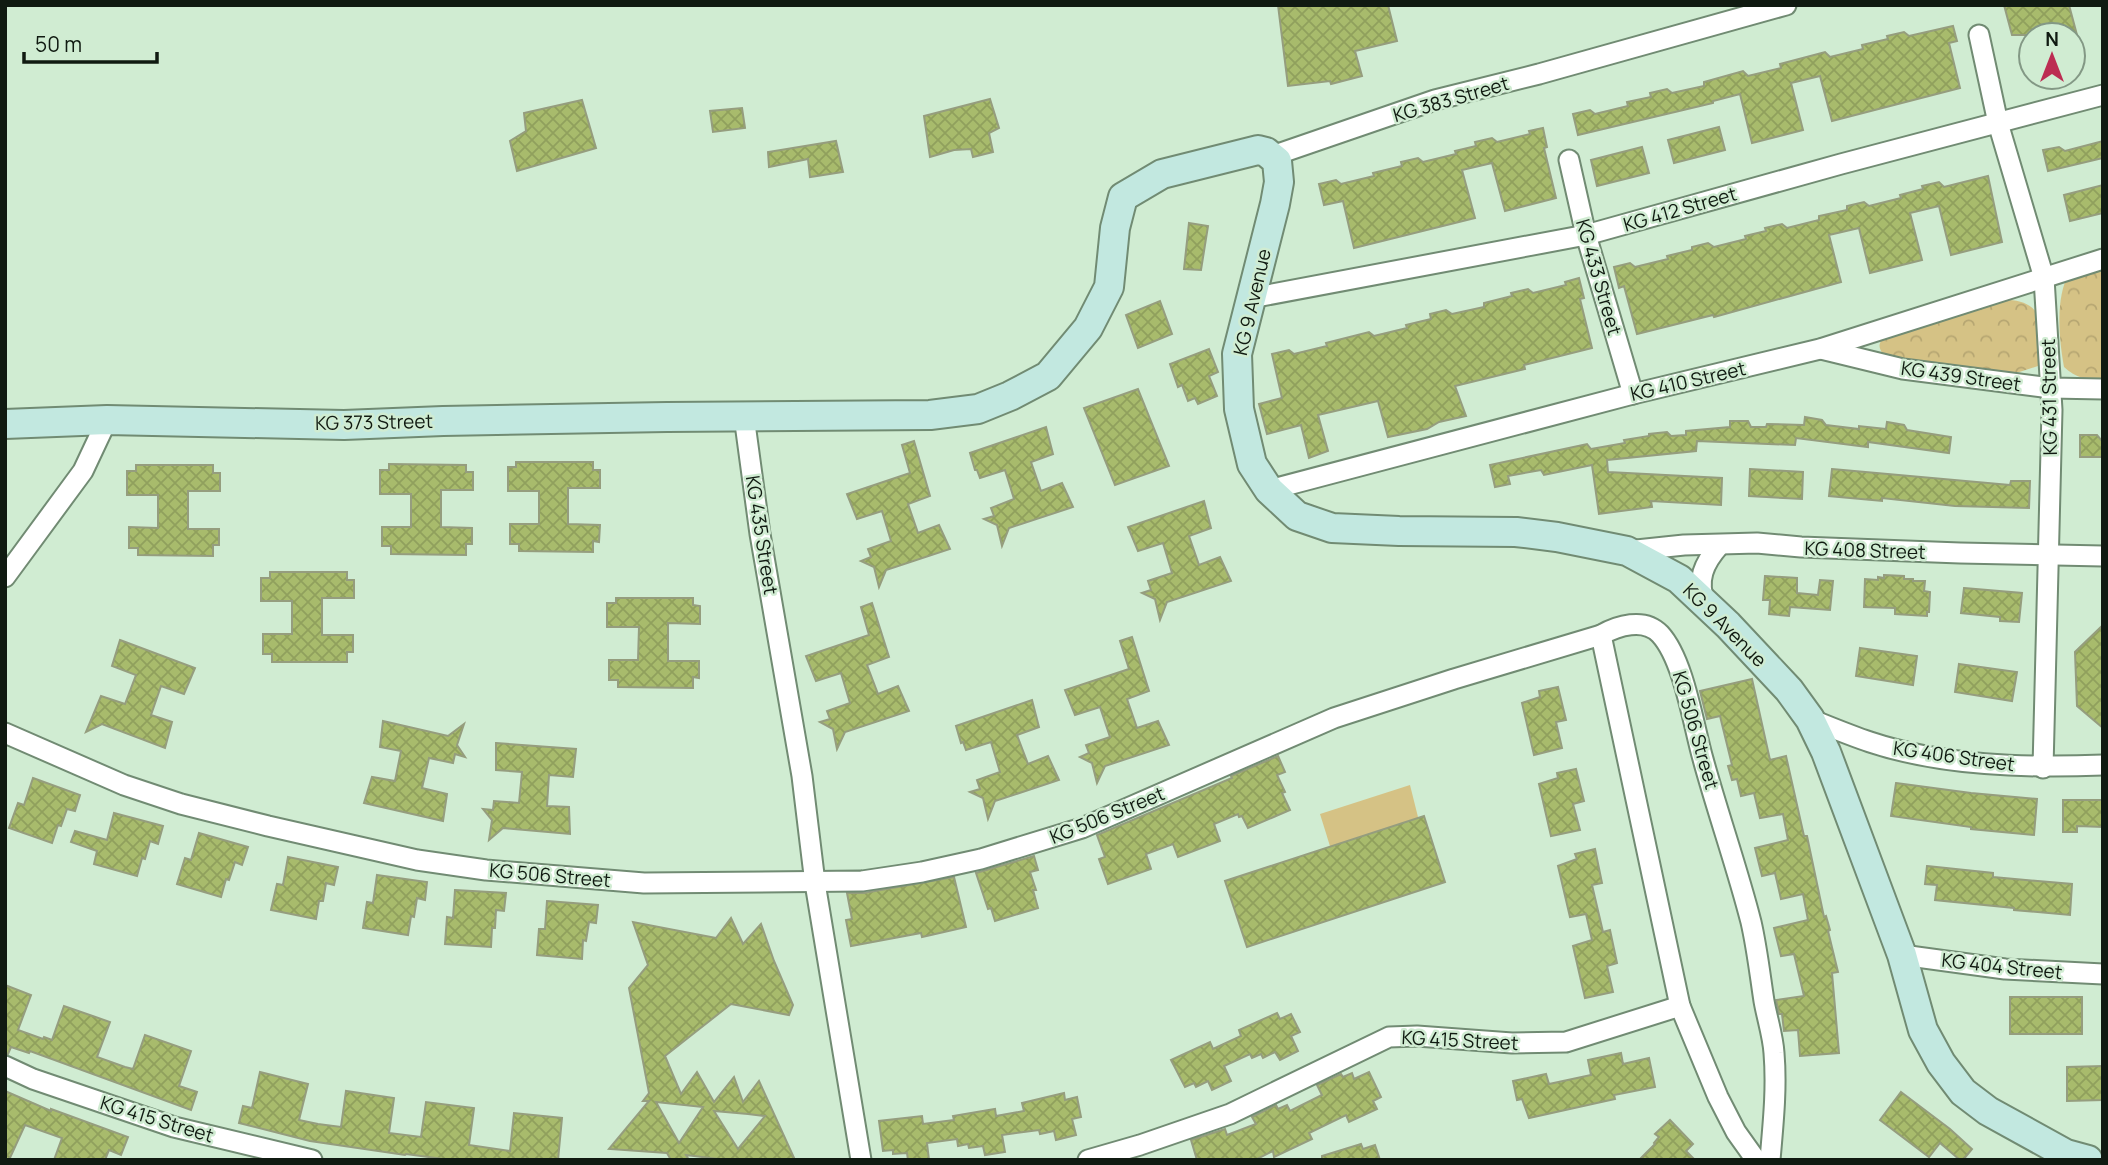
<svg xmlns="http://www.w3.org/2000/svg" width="2108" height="1165" font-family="Manrope,sans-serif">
  <defs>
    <pattern id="park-crowns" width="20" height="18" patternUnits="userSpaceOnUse" patternTransform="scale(1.75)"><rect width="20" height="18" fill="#d5c285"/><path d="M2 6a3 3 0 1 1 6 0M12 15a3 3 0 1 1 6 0" fill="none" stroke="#b6a672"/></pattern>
    <pattern id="building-cross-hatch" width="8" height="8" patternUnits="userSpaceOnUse" patternTransform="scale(1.75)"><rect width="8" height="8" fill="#a8bb6c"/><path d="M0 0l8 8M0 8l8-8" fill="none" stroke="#90a05d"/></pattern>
  </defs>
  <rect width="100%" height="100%" fill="#d0ecd2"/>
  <path fill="#d5c285" d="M1410,785L1433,877L1348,904L1320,814Z"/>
  <g fill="url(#park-crowns)">
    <path d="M2103,263V380C2087,380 2076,378 2064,367C2059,340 2055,297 2069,274Z"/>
    <path d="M2008,300C2048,301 2045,336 2038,366L2007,376L1884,356C1879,348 1877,345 1884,337L1987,303Z"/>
  </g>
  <g fill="url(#building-cross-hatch)" stroke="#959d7e" stroke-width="2" fill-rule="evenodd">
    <path d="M1278,5H1388L1397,41L1355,51L1362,76L1331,84L1330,81L1288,86Z"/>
    <path d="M2004,5H2069L2077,35H2012Z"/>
    <path d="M1953,26L1957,41L1949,43L1960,88L1832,121L1820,76L1791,83L1803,130L1752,143L1740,94L1713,101V103L1578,135L1573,114L1590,110L1595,114L1628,106L1627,102L1651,97L1650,93L1667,89L1672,93L1704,86V82L1743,71L1748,76L1781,68L1780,64L1825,52L1830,57L1863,49L1862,45L1888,39L1887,36L1904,32L1909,36Z"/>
    <path d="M990,99L999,128L989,133L993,152L973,157L971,149L954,150L930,157L924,116Z"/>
    <path d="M582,100L596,148L517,171L510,141L526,131L524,113Z"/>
    <path d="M742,108L745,128L713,132L710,111Z"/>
    <path d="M1719,127L1725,150L1674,163L1668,140Z"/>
    <path d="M1543,128L1547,147L1544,148L1556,198L1505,211L1492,163L1462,170L1475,218L1354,248L1343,201L1324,205L1319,184L1336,180L1341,184L1374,176L1373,173L1402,166L1401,162L1418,158L1423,162L1456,154L1455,151L1476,146L1475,142L1492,138L1497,142L1530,134L1529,131Z"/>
    <path d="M836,141L843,172L810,177L808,159L769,167L768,152Z"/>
    <path d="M2103,141V158L2048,171L2043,150L2059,147L2065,151Z"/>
    <path d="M1642,147L1649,173L1597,186L1591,160Z"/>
    <path d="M1988,176L2002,242L1951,255L1939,206L1910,213L1922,260L1870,273L1859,228L1829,235L1841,282L1714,317L1713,315L1637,334L1624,286L1619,288L1614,267L1630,263L1635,267L1668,259L1667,256L1692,250V247L1708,243L1714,247L1746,239L1745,236L1766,231L1765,228L1782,224L1787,228L1819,220V216L1847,210V206L1864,202L1869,206L1901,198L1900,195L1923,189L1922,186L1939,182L1944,187Z"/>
    <path d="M2103,185V213L2070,221L2064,195Z"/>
    <path d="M1189,223L1208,226L1201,270L1184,269Z"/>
    <path d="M1579,278L1584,298L1580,299L1592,348L1524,365L1525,369L1455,386L1466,416L1439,422L1427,429L1388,437L1378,401L1318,415L1328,451L1309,458L1301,425L1267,434L1259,404L1282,398L1272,354L1289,350L1294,354L1327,346L1326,343L1369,332L1374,336L1407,328L1406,325L1431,319L1430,314L1446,310L1452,314L1484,307V303L1512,296L1511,293L1528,289L1533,293L1566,285L1565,282Z"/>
    <path d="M1160,301L1172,334L1138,348L1126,315Z"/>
    <path d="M1209,349L1218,372L1209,376L1217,396L1198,404L1195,398L1188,401L1182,385L1178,387L1170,364Z"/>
    <path d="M1138,389L1169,466L1115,485L1084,408Z"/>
    <path d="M1805,417L1822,420L1826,425L1859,429V426L1886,429L1887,422L1904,425L1907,430L1951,437L1949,453L1868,442V447L1796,438L1795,445L1697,441L1696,451L1607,460L1608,472L1722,478L1721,505L1651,501L1652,507L1599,514L1592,465L1544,475L1541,470L1508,476L1510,484L1495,487L1490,465L1587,444L1591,449L1625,443L1624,440L1649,436V434L1667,432L1671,436L1686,435V431L1730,427V421H1748L1751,427H1766L1767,424L1804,425Z"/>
    <path d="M1046,427L1053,454L1031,462L1041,491L1062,483L1073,507L1009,528L1002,546L997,525L984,519L994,516L991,508L1014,499L1005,470L980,478L977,470H975L970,453Z"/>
    <path d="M2080,435H2097L2103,442V457H2080Z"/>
    <path d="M914,441L930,496L908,504L918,533L939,525L950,549L886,570L879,587L874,567L861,561L871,557L868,549L891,541L882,511L857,519L847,494L910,473L902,445Z"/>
    <path d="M516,462H593V470H600V488H568V524L600,525L599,542L593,541V552L519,551V544H510V524H539V491H508V467H516Z"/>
    <path d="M389,464L466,465V472H473V490H441V527L472,528V544H466V555L391,554V546H382V527H411V494H380V470H389Z"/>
    <path d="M136,465H213V473H220V491H188V529H219V545H213V556L138,555V548H129V527L158,528V495H127V471H136Z"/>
    <path d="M1750,469L1803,472L1802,499L1749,496Z"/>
    <path d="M1832,469L2010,485L2011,481H2030L2029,508L1955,506L1882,498V501L1829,496Z"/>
    <path d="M1204,501L1211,528L1189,536L1199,565L1220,557L1231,581L1167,602L1160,620L1155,599L1142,593L1151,590L1148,581L1172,573L1163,543L1138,551L1128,527Z"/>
    <path d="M270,572H347V580H354V598H322V635H353V652H347V662H272V654H263V634H292V601H261V578H270Z"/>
    <path d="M1884,575L1904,576V579H1913V581H1925L1924,591L1930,592L1929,612H1927V616L1895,614V608L1864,607L1865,579L1878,580V577L1884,578Z"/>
    <path d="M1765,576L1797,578V593L1818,595L1820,580L1833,581L1830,610L1790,607L1789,616L1769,614L1770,600H1763Z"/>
    <path d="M1964,588L2022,593L2019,622L2000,621V617L1961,613Z"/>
    <path d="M616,598H693V605L700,606V624L668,623V661H699V678L693,677V688L618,687V680H609V660H638L639,627H607V603H616Z"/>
    <path d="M872,603L889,657L867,665L878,694L898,686L909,711L845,732L837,749L833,729L820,722L830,719L827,711L850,703L841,673L816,681L806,656L869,635L861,607Z"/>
    <path d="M2103,625L2102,667L2103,728L2077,706L2075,652Z"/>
    <path d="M1132,637L1149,691L1127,699L1137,728L1158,721L1169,745L1105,766L1097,783L1092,763L1080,757L1089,753L1086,745L1110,737L1100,707L1075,715L1065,690L1129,669L1120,641Z"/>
    <path d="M120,640L195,668L184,694L161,686L151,715L172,722L165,748L102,724L86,732L101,696L125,704L136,675L112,666Z"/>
    <path d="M1860,648L1917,656L1913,685L1856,676Z"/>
    <path d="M1959,664L2017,672L2012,701L1955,692Z"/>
    <path d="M1752,679L1770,760L1786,756L1804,836H1807L1824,917L1826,916L1830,930L1828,931L1838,972L1832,973L1839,1053L1800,1056L1798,1030L1784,1031L1782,1014H1779L1776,1000L1804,996L1794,954L1781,956L1774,928L1808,920L1803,894L1781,899L1775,873L1762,876L1755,848L1788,840L1783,814L1760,818L1754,793L1741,796L1737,779L1732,780L1728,766L1732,765L1720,716L1707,719L1700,691Z"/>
    <path d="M1558,687L1566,720L1556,722L1562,748L1534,755L1522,703L1540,697L1539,691Z"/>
    <path d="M1032,700L1039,727L1017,735L1028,764L1048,756L1059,780L995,801L988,819L983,798L970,792L980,789L977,780L1000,772L991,742L966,750L963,742L961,743L956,726Z"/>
    <path d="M383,721L448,736L464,724L457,745L465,757L455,754L453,763L429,758L422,788L447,794L443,821L364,803L372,777L395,781L401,751L380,747Z"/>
    <path d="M496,743L576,749L573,777L549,775L547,806L569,807L570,834L503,828L489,840L492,820L483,809L493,810L494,801L519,803L522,772L496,770Z"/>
    <path d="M1278,756L1285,772L1277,775L1285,792L1282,793L1290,810L1248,828L1242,816L1239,817L1238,814L1214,824L1220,841L1178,857L1173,844L1146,854L1151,869L1108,884L1099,859L1105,857L1097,835L1232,778L1231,776Z"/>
    <path d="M1576,769L1584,801L1573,804L1580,830L1551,836L1539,784L1558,778L1557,773Z"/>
    <path d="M33,778L80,795L75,811L67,809L61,826L58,825L52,843L9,828L18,803L24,805Z"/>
    <path d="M1896,783L1971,793L2037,799L2034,835L1971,829V827L1891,816Z"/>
    <path d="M2063,800H2103V827L2077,826V832H2063Z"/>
    <path d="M114,813L163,826L158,844L150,841L145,859L142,858L137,876L94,864L97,851L71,842L75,831L107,840Z"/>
    <path d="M1424,816L1445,882L1247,947L1225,881Z"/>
    <path d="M199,833L248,847L242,865L235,862L229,880L226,879L221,897L177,884L185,858L191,860Z"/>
    <path d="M1595,849L1602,883L1592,885L1603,932L1610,930L1617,963L1607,966L1613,992L1585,998L1573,946L1592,940L1586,914L1570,917L1558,866L1577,859L1575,854Z"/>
    <path d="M1034,856L1038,870L1030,872L1036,890H1033L1038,908L995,921L991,908L988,909L976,873Z"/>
    <path d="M288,857L338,867L334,885L326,883L323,901H319L316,919L271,910L277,884L283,885Z"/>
    <path d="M1927,866L1993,873V877L2072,884L2070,915L2014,910V908L1935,900L1937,885L1925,884Z"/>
    <path d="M377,875L427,882L425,900L417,898L414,917L411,916L408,935L363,928L367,902L373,903Z"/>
    <path d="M954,877L966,927L922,937L921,933L851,946L846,920L852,919L847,893H864Z"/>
    <path d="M455,890L506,893L504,911L496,910L495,928H492L491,947L445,944L447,917L453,918Z"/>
    <path d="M547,901L598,905L596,923L589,922L586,941L583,940L582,959L537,955L539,929H545Z"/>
    <path d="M731,918L743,944L761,924L774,961L793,1005L789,1015L731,1004L665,1056L681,1094L697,1072L714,1102L734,1077L743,1102L759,1081L795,1160H726L686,1155L689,1160H671L667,1153L609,1149L649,1101H643L649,1093L629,988L648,965L633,922L716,938ZM656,1102L703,1107L679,1143ZM714,1111L748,1114L765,1116L738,1149Z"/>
    <path d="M5,985L31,995L18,1030L43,1039L44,1037L52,1040L64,1006L110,1022L97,1057L125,1067L133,1069L145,1035L191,1051L179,1086L197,1092L191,1110L30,1051L29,1053L11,1047L8,1054H5Z"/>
    <rect x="2010" y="997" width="72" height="37"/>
    <path d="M1277,1013L1280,1019L1291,1014L1300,1032L1291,1036L1298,1051L1280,1060L1275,1052L1263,1058L1261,1054L1252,1058L1250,1054L1224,1066L1231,1081L1212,1090L1208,1081L1196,1087L1194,1083L1185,1087L1171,1060L1210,1042L1213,1049L1241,1036L1239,1030Z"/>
    <path d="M1621,1053L1623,1064L1649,1058L1655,1087L1614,1095L1615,1099L1529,1118L1522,1099L1517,1100L1513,1081L1546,1074L1549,1084L1591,1075L1588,1060Z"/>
    <path d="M2103,1066V1100L2067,1101V1067Z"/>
    <path d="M260,1072L308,1084L299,1120L318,1124L341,1127L346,1091L394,1098L389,1133L421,1137L426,1102L474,1108L469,1145L510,1151L514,1113L562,1118L558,1160H451L406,1154L405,1155L310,1141L239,1123L243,1106L252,1108Z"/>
    <path d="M1369,1072L1381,1097L1373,1101L1377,1109L1349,1122L1346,1115L1309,1133L1312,1139L1274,1157L1273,1151L1255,1160H1197L1191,1140L1225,1129L1227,1135L1256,1124L1252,1117L1276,1105L1278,1109L1287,1105L1290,1111L1322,1095L1317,1085L1341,1074L1343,1077L1352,1073L1354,1079Z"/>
    <path d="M5,1091L51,1111V1109L128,1137L121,1155L109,1150L105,1160H54L62,1138L25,1125L9,1160H5Z"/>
    <path d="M1901,1092L1950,1129L1972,1149L1963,1160H1960L1940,1143L1929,1157L1880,1120Z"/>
    <path d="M1064,1093L1065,1100L1077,1097L1081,1117L1072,1119L1076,1135L1056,1140L1054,1131L1040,1134L1039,1130L1002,1135L1005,1152L985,1155L983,1146L969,1148L968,1144L958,1146L957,1139L927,1143L929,1160H908L907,1153L893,1154V1150L883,1151L879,1121L922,1116L923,1124L954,1120L953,1116L995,1109L996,1116L1024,1111L1022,1103Z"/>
    <path d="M1670,1120L1693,1144L1686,1151L1695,1160H1639L1655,1144L1654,1143L1659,1137L1655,1134Z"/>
    <path d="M1361,1144L1363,1149L1375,1145L1380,1160H1322V1156Z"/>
  </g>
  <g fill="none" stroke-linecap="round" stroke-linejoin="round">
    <g stroke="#718b73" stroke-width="23">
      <g id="street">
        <path d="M1979,35L1998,123L2044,278L2052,410L2043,768"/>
        <path d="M1272,156L1435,100L1539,74L1786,5"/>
        <path d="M1569,160L1586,235L1633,394"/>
        <path d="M1251,298L1586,235L1841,164L2103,95"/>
        <path d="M1821,349L1903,369L2051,388L2103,389"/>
        <path d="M744,416L760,534L802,776L815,883L861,1160"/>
        <path d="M1269,490L1633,394L1820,349L2103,259"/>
        <path d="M1627,551L1684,545L1757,543L1801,547L1960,553L2103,556"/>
        <path d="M5,577L83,471L107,420"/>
        <path d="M1705,603C1696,580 1704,563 1719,546"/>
        <path d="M1601,635L1680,1006"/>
        <path d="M1810,719C1830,727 1849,735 1870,742C1942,766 2027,768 2103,765"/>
        <path d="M5,733L124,785L181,804L268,826L417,860L486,870L644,883L862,881L922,872L981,859L1082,828L1334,718L1454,679L1601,635C1617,626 1644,617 1660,634C1684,660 1693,724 1703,759C1718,814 1737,867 1751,922C1757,948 1760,975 1764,1001C1767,1018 1773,1036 1774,1053C1777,1089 1773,1125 1770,1160"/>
        <path d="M1902,955L2005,969L2103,974"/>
        <path d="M5,1066L33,1079L174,1127L312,1160"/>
        <path d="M1088,1160L1140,1145L1230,1114L1389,1037L1417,1036L1512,1043L1566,1042L1680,1006L1718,1097L1736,1132L1756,1160"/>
      </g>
    </g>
    <g stroke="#718b73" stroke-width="32">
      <path id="secondary" d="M5,424L107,420L344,425L443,421L667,417L930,415L978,409L1010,396L1048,376L1088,328L1109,287L1115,228L1123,197L1162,174L1258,150L1266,152L1277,161L1279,182L1275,204L1237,354L1239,409L1252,464L1269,490L1297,516L1332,528L1399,531L1516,532L1557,537L1627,551L1679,579L1728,625L1789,690L1810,719L1826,752L1902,955L1923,1030L1941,1063L1963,1092L1988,1111L2066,1154L2088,1160"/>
    </g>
    <use href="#street" stroke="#fff" stroke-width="19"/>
    <use href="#secondary" stroke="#c2e8e0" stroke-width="28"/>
  </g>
  <g text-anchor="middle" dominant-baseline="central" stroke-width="5" stroke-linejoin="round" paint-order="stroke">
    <g font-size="19" fill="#101a11" stroke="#d0ecd2">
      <text transform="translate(1451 99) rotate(-16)">KG 383 Street</text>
      <text transform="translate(1680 209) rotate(-16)">KG 412 Street</text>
      <text transform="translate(1599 277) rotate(74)">KG 433 Street</text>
      <text transform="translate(1252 302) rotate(-77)">KG 9 Avenue</text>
      <text transform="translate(1961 376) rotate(8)">KG 439 Street</text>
      <text transform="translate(1688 381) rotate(-13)">KG 410 Street</text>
      <text transform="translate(2049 397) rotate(-91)">KG 431 Street</text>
      <text transform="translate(374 422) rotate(-1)">KG 373 Street</text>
      <text transform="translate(762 535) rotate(81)">KG 435 Street</text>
      <text transform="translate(1865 550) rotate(2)">KG 408 Street</text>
      <text transform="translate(1725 625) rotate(45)">KG 9 Avenue</text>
      <text transform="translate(1696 730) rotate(74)">KG 506 Street</text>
      <text transform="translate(1954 756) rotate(8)">KG 406 Street</text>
      <text transform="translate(1107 815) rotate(-22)">KG 506 Street</text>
      <text transform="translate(550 875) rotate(5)">KG 506 Street</text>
      <text transform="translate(2002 966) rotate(6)">KG 404 Street</text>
      <text transform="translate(1460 1040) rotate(3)">KG 415 Street</text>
      <text transform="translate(157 1119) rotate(17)">KG 415 Street</text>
    </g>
  </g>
  <rect width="2108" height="1165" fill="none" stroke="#101a11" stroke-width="14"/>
  <g transform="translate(2052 56)"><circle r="33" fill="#d0ecd2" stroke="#839885" stroke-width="2"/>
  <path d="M0-5L12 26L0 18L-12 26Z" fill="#bc2c52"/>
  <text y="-10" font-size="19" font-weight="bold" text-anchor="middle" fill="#101a11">N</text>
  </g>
  <path d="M24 52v10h133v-10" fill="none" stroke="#101a11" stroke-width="3.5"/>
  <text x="35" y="52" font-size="21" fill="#101a11" stroke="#d0ecd2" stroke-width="5" paint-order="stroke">50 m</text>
</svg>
